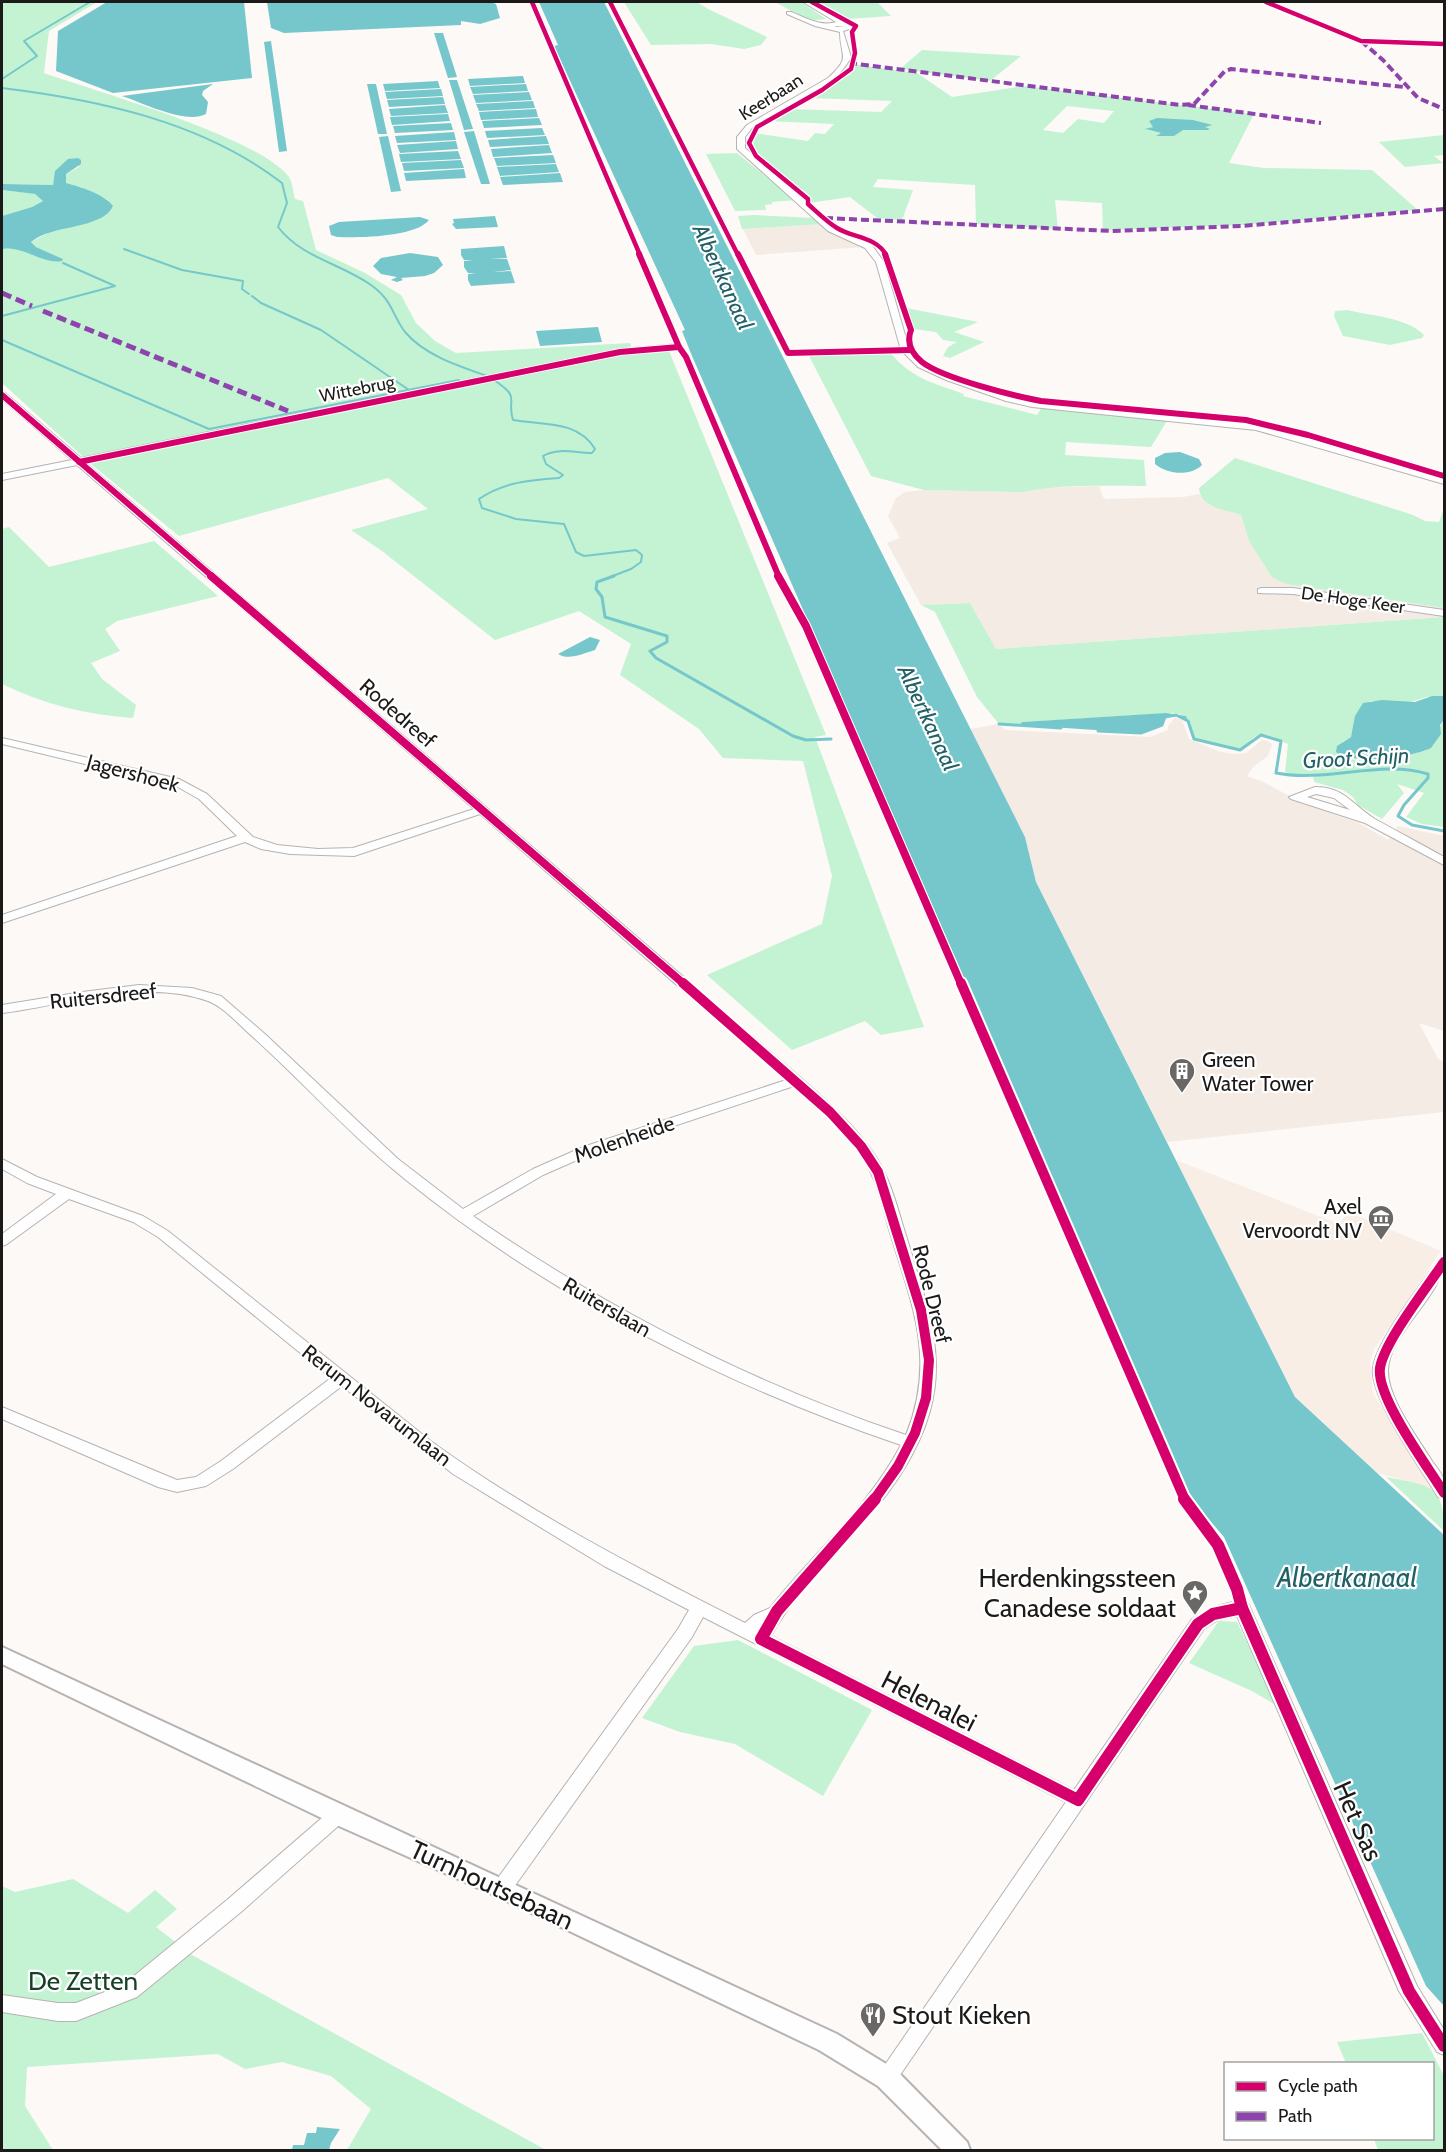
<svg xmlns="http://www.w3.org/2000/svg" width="1446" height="2152" font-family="Cabin,sans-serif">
  <rect width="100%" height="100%" fill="#fcf9f7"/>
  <path fill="#f8eee6" d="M1176,1160L1339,1224L1349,1212L1441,1251L1374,1349L1370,1363L1373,1393L1435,1493L1419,1484L1377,1473L1295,1397Z"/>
  <g fill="#f4ebe4">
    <path d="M822,224L864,247L756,255L743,229Z"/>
    <path d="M1099,486L1103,497L1106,499L1183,497L1199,494L1210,505L1241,515L1249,541L1286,584L1444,608V617L996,649L970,603L921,605L887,543L900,538L888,516L896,498L905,492L924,490L1022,492L1037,488Z"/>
    <path d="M1175,718L1182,720L1189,739L1218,751L1232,754L1246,753L1262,740L1268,741L1272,744L1268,756L1253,767L1247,776L1261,781L1305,804L1359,823L1388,840L1398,826L1444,836V1031L1419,1023L1438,1059L1444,1062V1112L1167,1142L1036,882L1025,837L970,729L999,724L1005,730L1150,737L1168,730V726Z"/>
  </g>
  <g fill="#c3f3d2" fill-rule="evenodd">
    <path d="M2,2H97L49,31L44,73C95,91 261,138 289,177C293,183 293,193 295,199L303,201L316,250L365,273L401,295L416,323L435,341L456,353L630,343L632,349L621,354L669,351L826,735L815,737L924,1027L881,1035L865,1021L792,1050L707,975L822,924L832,876L803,761L723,758L699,729L620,675L631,644L579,611L495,640L382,551L351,530L428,509L388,478L179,536L91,464L2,383V249C17,246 46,256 63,259L36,247L31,242L48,233L98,220L108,200L81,187L66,183V174L79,167L78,158C63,158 54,174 53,185L2,184Z"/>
    <path d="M624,2H697L708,9L767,37L761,45L744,49L711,44L651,45Z"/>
    <path d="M701,2H801L826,19L809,21L777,3Z"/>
    <path d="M819,2H877L891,16L847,19Z"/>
    <path d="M922,50L1021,56L990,81L900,69Z"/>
    <path d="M852,64L917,73L952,97L1025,86L1254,114L1229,163L1264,168L1372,170L1418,210L1244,225L1103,230L1102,203L1055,200L1058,229L976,224L975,185L878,179L873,187L913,190L902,220L877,218L850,197L809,203V198L755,153L750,141L754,133L808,141L815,133L825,134L834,124L768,121L789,109L881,112L892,101L810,98L852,68ZM1067,106L1113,111H1114L1104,123L1078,119L1063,133L1043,130ZM1170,120H1193L1213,125L1203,127L1208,130H1181L1174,136L1157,135L1162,133L1146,130Z"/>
    <path d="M1444,135V155L1434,156L1443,163L1405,167L1379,142Z"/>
    <path d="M737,153L795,200L772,202V204L765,205L766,210L735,211L706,154Z"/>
    <path d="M2,190L35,194L43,201L32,207L2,216Z"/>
    <path d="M754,215L815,218L822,224L742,229L738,216Z"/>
    <path d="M906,308L978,322L954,332L984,342L950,358L943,356L948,347L957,342L943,340L936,332L914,329Z"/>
    <path d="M1347,310C1371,316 1406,317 1424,335L1422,338L1390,345L1343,336L1334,316L1335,311Z"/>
    <path d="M889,351C910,378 933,383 964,394L963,396L1037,415L1042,407L1168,419L1151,447L1066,442L1065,455L1144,460L1146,486C1104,486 1062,484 1022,492L924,490L871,476L808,354Z"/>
    <path d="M1235,458L1413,515L1425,521L1439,522L1444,508V608L1286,584L1272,577L1249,541L1241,515C1227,510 1200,508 1199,488Z"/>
    <path d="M9,527L49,567L154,541L218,596L117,621L105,629L120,651L91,663L102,679L136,705L133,718C88,715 42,704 2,684V529Z"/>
    <path d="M970,603L996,649L1444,617V696L1426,697L1411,702L1370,701L1355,721L1351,737L1342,742L1339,756C1364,766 1399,756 1425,751L1444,720V827L1422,824L1406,817L1424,793L1397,784L1404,793L1382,819L1358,805L1353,797L1343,790L1314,782L1313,775L1298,776L1285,772L1288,744C1276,740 1262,728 1251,740C1246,745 1247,747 1240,750L1194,739L1186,716L1175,713L1022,722L1020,725L999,724L977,697L935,612L921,605Z"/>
    <path d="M1386,1477C1426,1485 1445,1483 1444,1531Z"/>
    <path d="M1219,1621L1237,1622L1279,1707L1252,1691L1189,1663Z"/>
    <path d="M738,1640L872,1710L823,1796L735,1744L680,1732L642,1718L694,1646Z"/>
    <path d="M73,1879L128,1913L155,1890L177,1909L156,1927L192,1955L546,2150H347L371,2109L331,2076L282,2062L245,2069L218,2054L27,2067L25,2106L53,2150H2V1886L15,1892Z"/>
    <path d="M1422,2033L1444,2076V2150H1378L1374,2139L1432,2138V2064L1346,2063L1337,2042Z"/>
  </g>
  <g fill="#76c7cc">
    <path d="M107,2H244L252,78L113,93L56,71L58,31Z"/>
    <path d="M267,2H490L496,4L500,18L480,24L461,21V25L284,33L271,28Z"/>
    <path d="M539,2H604L1025,837L1036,882L1295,1397L1444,1535V2006L1426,1986L1224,1537L1193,1501L692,356L682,331L685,330L554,46L558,45Z"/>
    <path d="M434,33H443L457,77L448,78Z"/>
    <path d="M271,41L287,151L279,152L264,42Z"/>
    <path d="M523,76L525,83L470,86L468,79Z"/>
    <path d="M449,80H457L473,129L464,130Z"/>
    <path d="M438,81L440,88L385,91L383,84Z"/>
    <path d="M213,84L203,91L202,95L208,102L206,114C186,125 144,103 122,96Z"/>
    <path d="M367,84H376L387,134H378Z"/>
    <path d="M526,84L528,91L473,94L470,87Z"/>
    <path d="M441,89L443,96L387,99L385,92Z"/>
    <path d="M529,92L532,100L476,103L473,95Z"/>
    <path d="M443,97L445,104L389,107L387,100Z"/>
    <path d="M533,101L535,108L479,111L476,104Z"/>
    <path d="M445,105L448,113L391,116L389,109Z"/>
    <path d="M536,109L538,117L481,120L479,112Z"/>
    <path d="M448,114L450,121L392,125L390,117Z"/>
    <path d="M539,118L542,125L484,128L482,121Z"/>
    <path d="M1157,118L1193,120L1213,125L1205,127L1210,129L1208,130H1183L1174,136H1156L1161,133L1145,129L1153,127L1149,121Z"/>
    <path d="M451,123L453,130L395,133L393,126Z"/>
    <path d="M542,128L545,135L487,138L485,131Z"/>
    <path d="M474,131L490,184H481L464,132Z"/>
    <path d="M454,132L456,140L397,143L395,136Z"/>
    <path d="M388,136L401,191L391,192L379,137Z"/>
    <path d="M546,136L549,144L490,147L488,140Z"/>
    <path d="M456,141L458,149L400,153L397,145Z"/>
    <path d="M549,145L552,153L493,157L491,149Z"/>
    <path d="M458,151L461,159L401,162L399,154Z"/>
    <path d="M553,155L556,163L497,166L494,158Z"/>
    <path d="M78,158L81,160V164L66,174V183C81,187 104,194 113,206C102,230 52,224 31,242L36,247L63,259L62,261C43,265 23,245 2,249V216L32,207L43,201L35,194L2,190V184L53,185L55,171L68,159Z"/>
    <path d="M461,160L464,168L404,171L402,163Z"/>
    <path d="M556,164L559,172L500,176L497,167Z"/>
    <path d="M464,169L466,178L406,181L404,173Z"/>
    <path d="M560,173L563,182L503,185L500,177Z"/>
    <path d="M495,216L498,227L456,229L452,224L454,223L453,219Z"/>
    <path d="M420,217L429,220C416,237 358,238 337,237L331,235L329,226L339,222Z"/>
    <path d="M504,246L507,258L490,259H507L511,270L494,272L511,271L515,283L471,286L468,280V274L476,273H468L464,267V261L473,260H464L461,255V249Z"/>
    <path d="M410,253L438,257L443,265L434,273L425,276L401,278L403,280L397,282L391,280L397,277L381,274L373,266L381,258Z"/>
    <path d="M598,327L602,342L540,346L536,331Z"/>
    <path d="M1180,452L1199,459L1202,465C1190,477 1167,474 1155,464V458L1165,453Z"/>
    <path d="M590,637L600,640L595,650C584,653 569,661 558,654Z"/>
    <path d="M1432,696H1444V720L1440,725L1441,734L1431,748C1413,757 1351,766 1336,752L1337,746L1351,737L1355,716L1363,703L1382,700L1415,702Z"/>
    <path d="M1166,713L1186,716L1188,721L1176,715L1165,717L1162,725L1141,733L1020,725L1022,722Z"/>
    <path d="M317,2127L340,2129L331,2143L329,2150H292L293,2145H304L307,2133H316Z"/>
  </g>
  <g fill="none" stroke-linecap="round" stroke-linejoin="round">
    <g stroke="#76c7cc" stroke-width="2">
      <path d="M2,79L37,56L24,41L90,2"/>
      <path d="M2,88C100,100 203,122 282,183L287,203L278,227C302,258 340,263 371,285C393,301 391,313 405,332C425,356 462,367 490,377"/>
      <path d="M124,249L182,270L243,281L242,289L249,294"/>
      <path d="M252,296L261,303L321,330L409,390"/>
      <path d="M2,316L115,286L63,263"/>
      <path d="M2,340L209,429L459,380"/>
      <path d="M494,380C522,399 506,397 513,420C542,425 578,420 595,449L592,453C575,453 559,447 543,456L546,464L563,475L559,478C530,480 504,482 479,499L482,508L516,519L564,524L576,552L584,556L636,550L642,555L641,562L631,569L610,577"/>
    </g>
    <g stroke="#76c7cc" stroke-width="3">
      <path d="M614,576L597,582L596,589L602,597L605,617L667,636V642L650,651L656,658L793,736L806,740L831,739"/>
      <path d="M999,724L1061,728"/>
      <path d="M1098,731L1141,733L1162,725L1165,717L1176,715L1188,721L1194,739L1240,750L1261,735L1281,741L1276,773C1327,783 1381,759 1428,774V778L1404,805L1398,816L1412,825L1444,831"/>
    </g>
    <g stroke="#b6b3b2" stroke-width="2">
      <g id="minor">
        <path d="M803,2H810L853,26V28L843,31L851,57C832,94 784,105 752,128L745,137V148L834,227L871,244L884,262L909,349L924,363L952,376L1011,397L1032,401L1257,424L1444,478V484L1256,430L1032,407L1006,401L946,380L918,367L901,350L876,262L865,248L828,231L737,149V137L747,125L828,78C852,56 840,58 840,32L815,26L787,14V12H791C806,18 821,27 836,22ZM836,26H846L835,27Z"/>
        <path d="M1263,2H1270L1362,39L1444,42V46L1361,43Z"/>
        <path d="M679,344L683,347L682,349L620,355L86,463L801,1078C828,1102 856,1126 876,1157C892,1182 899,1214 908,1242C935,1330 956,1383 904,1469C867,1530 805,1574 771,1636L1074,1790L1192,1619C1207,1610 1230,1598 1248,1603L1417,1986L1444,2030V2055L1437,2052L1399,1991L1237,1616L1218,1620L1204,1629L894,2084L887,2087L880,2084L877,2078L880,2072L1066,1802L703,1617L692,1637L509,1894L502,1896L495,1894L493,1888L495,1882L678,1629L689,1610L604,1566L453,1474L342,1386L233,1469L206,1486L177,1492L158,1487L2,1419V1407L177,1480L196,1477L221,1461L331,1378L158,1237L133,1222L69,1199L7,1244L2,1246V1234L56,1194L27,1183L2,1169V1159L37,1177L143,1216L168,1231L432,1442C530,1513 637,1568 745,1623L754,1615L770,1608C813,1553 868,1508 901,1445C724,1385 551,1297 406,1180C351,1136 305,1084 253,1037C240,1026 224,1007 208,1001C146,978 65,1005 2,1013V1005L82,992L139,985L192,988L221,996L266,1035L398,1159L463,1209L533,1169L583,1147L786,1080L480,814L354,856L290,854L261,849L245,842L2,923V915L237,836L199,799L176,786L2,744V738L179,779L207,794L253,837L277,845L318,849L353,848L474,809L77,465L2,480V474L72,460L2,399V392L5,393L81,458L620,349ZM794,1086C819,1108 845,1130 863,1159C878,1181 883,1210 891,1236C913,1307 936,1361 906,1435C751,1383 607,1309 473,1216L543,1175L593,1153Z"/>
        <path d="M1262,588H1293L1444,610V616L1293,594L1258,593V589Z"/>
        <path d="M1315,787C1345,787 1352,805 1375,819C1398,832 1421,844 1444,857V865L1365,823L1291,799L1289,797ZM1316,794L1334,798L1350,810L1307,797Z"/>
        <path d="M1444,1257C1446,1294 1389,1332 1388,1370C1387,1398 1418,1438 1432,1461C1436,1467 1443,1474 1444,1481C1446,1486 1445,1494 1444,1499L1438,1497C1422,1470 1369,1397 1373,1368C1376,1341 1422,1283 1439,1259Z"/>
        <path d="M338,1807L345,1810L347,1815L345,1820L241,1912L137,1997L76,2021H58L2,2012V1995L58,2003H76L123,1985L227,1900L331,1810Z"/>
      </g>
    </g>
    <g stroke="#b6b3b2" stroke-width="4">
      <path id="major" d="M2,1647L837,2034L896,2070L967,2142L970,2150H942L878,2086L819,2050L494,1895L330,1822L2,1664Z"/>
    </g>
    <use href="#minor" fill="#fffefe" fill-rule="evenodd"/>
    <use href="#major" fill="#fffefe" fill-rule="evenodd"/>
    <g stroke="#8e44ad" stroke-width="4" stroke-dasharray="8 4" stroke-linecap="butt">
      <path d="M1361,41L1383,60L1418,98L1444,109"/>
      <path d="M849,63L1180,105L1194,104L1225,71L1231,69L1404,87"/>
      <path d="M1188,105L1321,123"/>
      <path d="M825,218L1112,231L1241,226L1444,209"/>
    </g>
    <g stroke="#8e44ad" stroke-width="5" stroke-dasharray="10 5" stroke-linecap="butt">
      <path d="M2,293L32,306"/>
      <path d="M43,311L288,411"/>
    </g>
    <g stroke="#fff" stroke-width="7">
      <g id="cycleway-far4">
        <path d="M532,2L640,255"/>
        <path d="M610,2L738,255"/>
        <path d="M812,2L856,26L852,32L855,53L851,69L822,90L757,127L749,143L756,156L808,199V204C817,212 827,222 837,228C853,238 877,237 886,255"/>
        <path d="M1266,2L1361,41L1444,44"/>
      </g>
    </g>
    <g stroke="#fff" stroke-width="8">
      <g id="cycleway-far3">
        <path d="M639,254L679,347L686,357L779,577"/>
        <path d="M738,254L788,353L910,350"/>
        <path d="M885,254L911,330C906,343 911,353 922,362C942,378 1014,396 1041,401L1246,420L1308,435L1444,476"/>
        <path d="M2,395L213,577"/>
        <path d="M79,462L620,352L679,347"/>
      </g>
    </g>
    <g stroke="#fff" stroke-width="10">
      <g id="cycleway-far2">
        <path d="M211,576L684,984"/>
        <path d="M778,576L806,626L961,984"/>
      </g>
    </g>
    <g stroke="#fff" stroke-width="14">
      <g id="cycleway-far1">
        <path d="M683,983L830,1112L861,1146L878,1172L921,1310L929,1360L926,1398L915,1433L898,1466L874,1500"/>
        <path d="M961,983L1185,1500"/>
        <path d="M1444,1262C1428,1286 1384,1342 1380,1368C1376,1397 1428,1467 1444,1493"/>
      </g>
    </g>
    <g stroke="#fff" stroke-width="16">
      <g id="cycleway">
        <path d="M875,1499L777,1611L761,1639L1078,1800L1198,1624L1213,1614L1242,1608"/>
        <path d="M1184,1499L1218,1545L1237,1589L1242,1608L1409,1991L1444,2046"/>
      </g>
    </g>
    <use href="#cycleway-far4" stroke="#d6006c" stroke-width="4.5"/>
    <use href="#cycleway-far3" stroke="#d6006c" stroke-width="6"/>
    <use href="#cycleway-far2" stroke="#d6006c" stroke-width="8"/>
    <use href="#cycleway-far1" stroke="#d6006c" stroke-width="10"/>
    <use href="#cycleway" stroke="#d6006c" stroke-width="12"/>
  </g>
  <defs>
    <g id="building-pin" transform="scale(1.35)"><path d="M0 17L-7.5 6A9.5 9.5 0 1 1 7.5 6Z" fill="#6a6866" stroke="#fff"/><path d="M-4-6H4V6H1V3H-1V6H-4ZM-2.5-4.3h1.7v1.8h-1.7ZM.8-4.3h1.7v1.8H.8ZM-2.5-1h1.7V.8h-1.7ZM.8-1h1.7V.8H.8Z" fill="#fff"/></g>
    <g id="museum-pin" transform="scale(1.35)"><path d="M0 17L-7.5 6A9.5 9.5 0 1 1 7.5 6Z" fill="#6a6866" stroke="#fff"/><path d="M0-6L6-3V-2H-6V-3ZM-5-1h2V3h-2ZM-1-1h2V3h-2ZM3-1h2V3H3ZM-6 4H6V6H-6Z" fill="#fff"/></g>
    <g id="sight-pin" transform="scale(1.35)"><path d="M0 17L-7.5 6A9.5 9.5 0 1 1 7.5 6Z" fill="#6a6866" stroke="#fff"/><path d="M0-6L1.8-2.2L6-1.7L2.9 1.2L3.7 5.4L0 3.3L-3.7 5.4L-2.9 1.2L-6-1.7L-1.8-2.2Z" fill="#fff"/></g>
    <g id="restaurant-pin" transform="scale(1.35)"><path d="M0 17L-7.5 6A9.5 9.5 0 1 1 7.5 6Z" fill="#6a6866" stroke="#fff"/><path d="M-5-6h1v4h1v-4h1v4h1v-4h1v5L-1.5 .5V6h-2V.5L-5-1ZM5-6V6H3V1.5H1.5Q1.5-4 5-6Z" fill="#fff"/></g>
  </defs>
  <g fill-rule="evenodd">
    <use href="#building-pin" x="1182" y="1071"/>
    <use href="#museum-pin" x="1381" y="1218"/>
    <use href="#sight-pin" x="1195" y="1593"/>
    <use href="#restaurant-pin" x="873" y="2015"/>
  </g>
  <g text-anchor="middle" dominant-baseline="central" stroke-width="4.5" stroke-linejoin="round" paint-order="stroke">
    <g font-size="18" fill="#1c1a18" stroke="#fff">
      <text transform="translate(771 97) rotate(-32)">Keerbaan</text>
      <text transform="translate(357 389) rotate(-11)">Wittebrug</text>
      <text transform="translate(1353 600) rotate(8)">De Hoge Keer</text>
    </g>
    <g font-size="21" fill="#1c1a18" stroke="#fff">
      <text transform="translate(398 713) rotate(41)">Rodedreef</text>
      <text transform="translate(133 773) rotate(15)">Jagershoek</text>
      <text transform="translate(103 996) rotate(-6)">Ruitersdreef</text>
      <text transform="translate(624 1139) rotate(-19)">Molenheide</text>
      <text transform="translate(932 1294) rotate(76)">Rode Dreef</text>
      <text transform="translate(607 1307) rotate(30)">Ruiterslaan</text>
      <text transform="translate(377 1405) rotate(38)">Rerum Novarumlaan</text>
    </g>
    <g font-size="21" fill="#1c1a18" stroke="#fff" text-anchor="start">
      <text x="1202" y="1059">Green<tspan x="1202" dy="24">Water Tower</tspan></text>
      <text x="1362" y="1206" text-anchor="end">Axel<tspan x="1362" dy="24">Vervoordt NV</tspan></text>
    </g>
    <g font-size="22" font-style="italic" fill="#216065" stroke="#fff">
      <text transform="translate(723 277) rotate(65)">Albertkanaal</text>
      <text transform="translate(928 718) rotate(65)">Albertkanaal</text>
      <text transform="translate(1356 758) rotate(-3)">Groot Schijn</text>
    </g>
    <g font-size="26" fill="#1c1a18" stroke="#fff" text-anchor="end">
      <text x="1176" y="1578">Herdenkingssteen<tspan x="1176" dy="30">Canadese soldaat</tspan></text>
      <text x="892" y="2015" text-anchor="start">Stout Kieken</text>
    </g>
    <g font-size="26" fill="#1c1a18" stroke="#fff">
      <text transform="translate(929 1701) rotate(27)">Helenalei</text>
      <text transform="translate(1358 1821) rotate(66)">Het Sas</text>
      <text transform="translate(492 1885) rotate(25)">Turnhoutsebaan</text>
    </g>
    <g font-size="26" fill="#174027" stroke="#fff">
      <text x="83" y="1981">De Zetten</text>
    </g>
    <g font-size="27" font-style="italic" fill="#216065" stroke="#fff">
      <text x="1347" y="1577">Albertkanaal</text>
    </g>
  </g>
  <rect width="1446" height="2152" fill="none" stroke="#1c1a18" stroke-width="6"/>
  <rect x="1224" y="2062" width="210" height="78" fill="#ffffff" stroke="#a4a3a3" stroke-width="1.5"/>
  <rect x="1236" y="2082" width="30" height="9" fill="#d6006c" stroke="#a4a3a3" stroke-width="1.5"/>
  <text x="1278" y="2092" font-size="18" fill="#1c1a18">Cycle path</text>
  <rect x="1236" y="2112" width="30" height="9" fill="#8e44ad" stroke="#a4a3a3" stroke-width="1.5"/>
  <text x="1278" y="2122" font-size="18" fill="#1c1a18">Path</text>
</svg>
